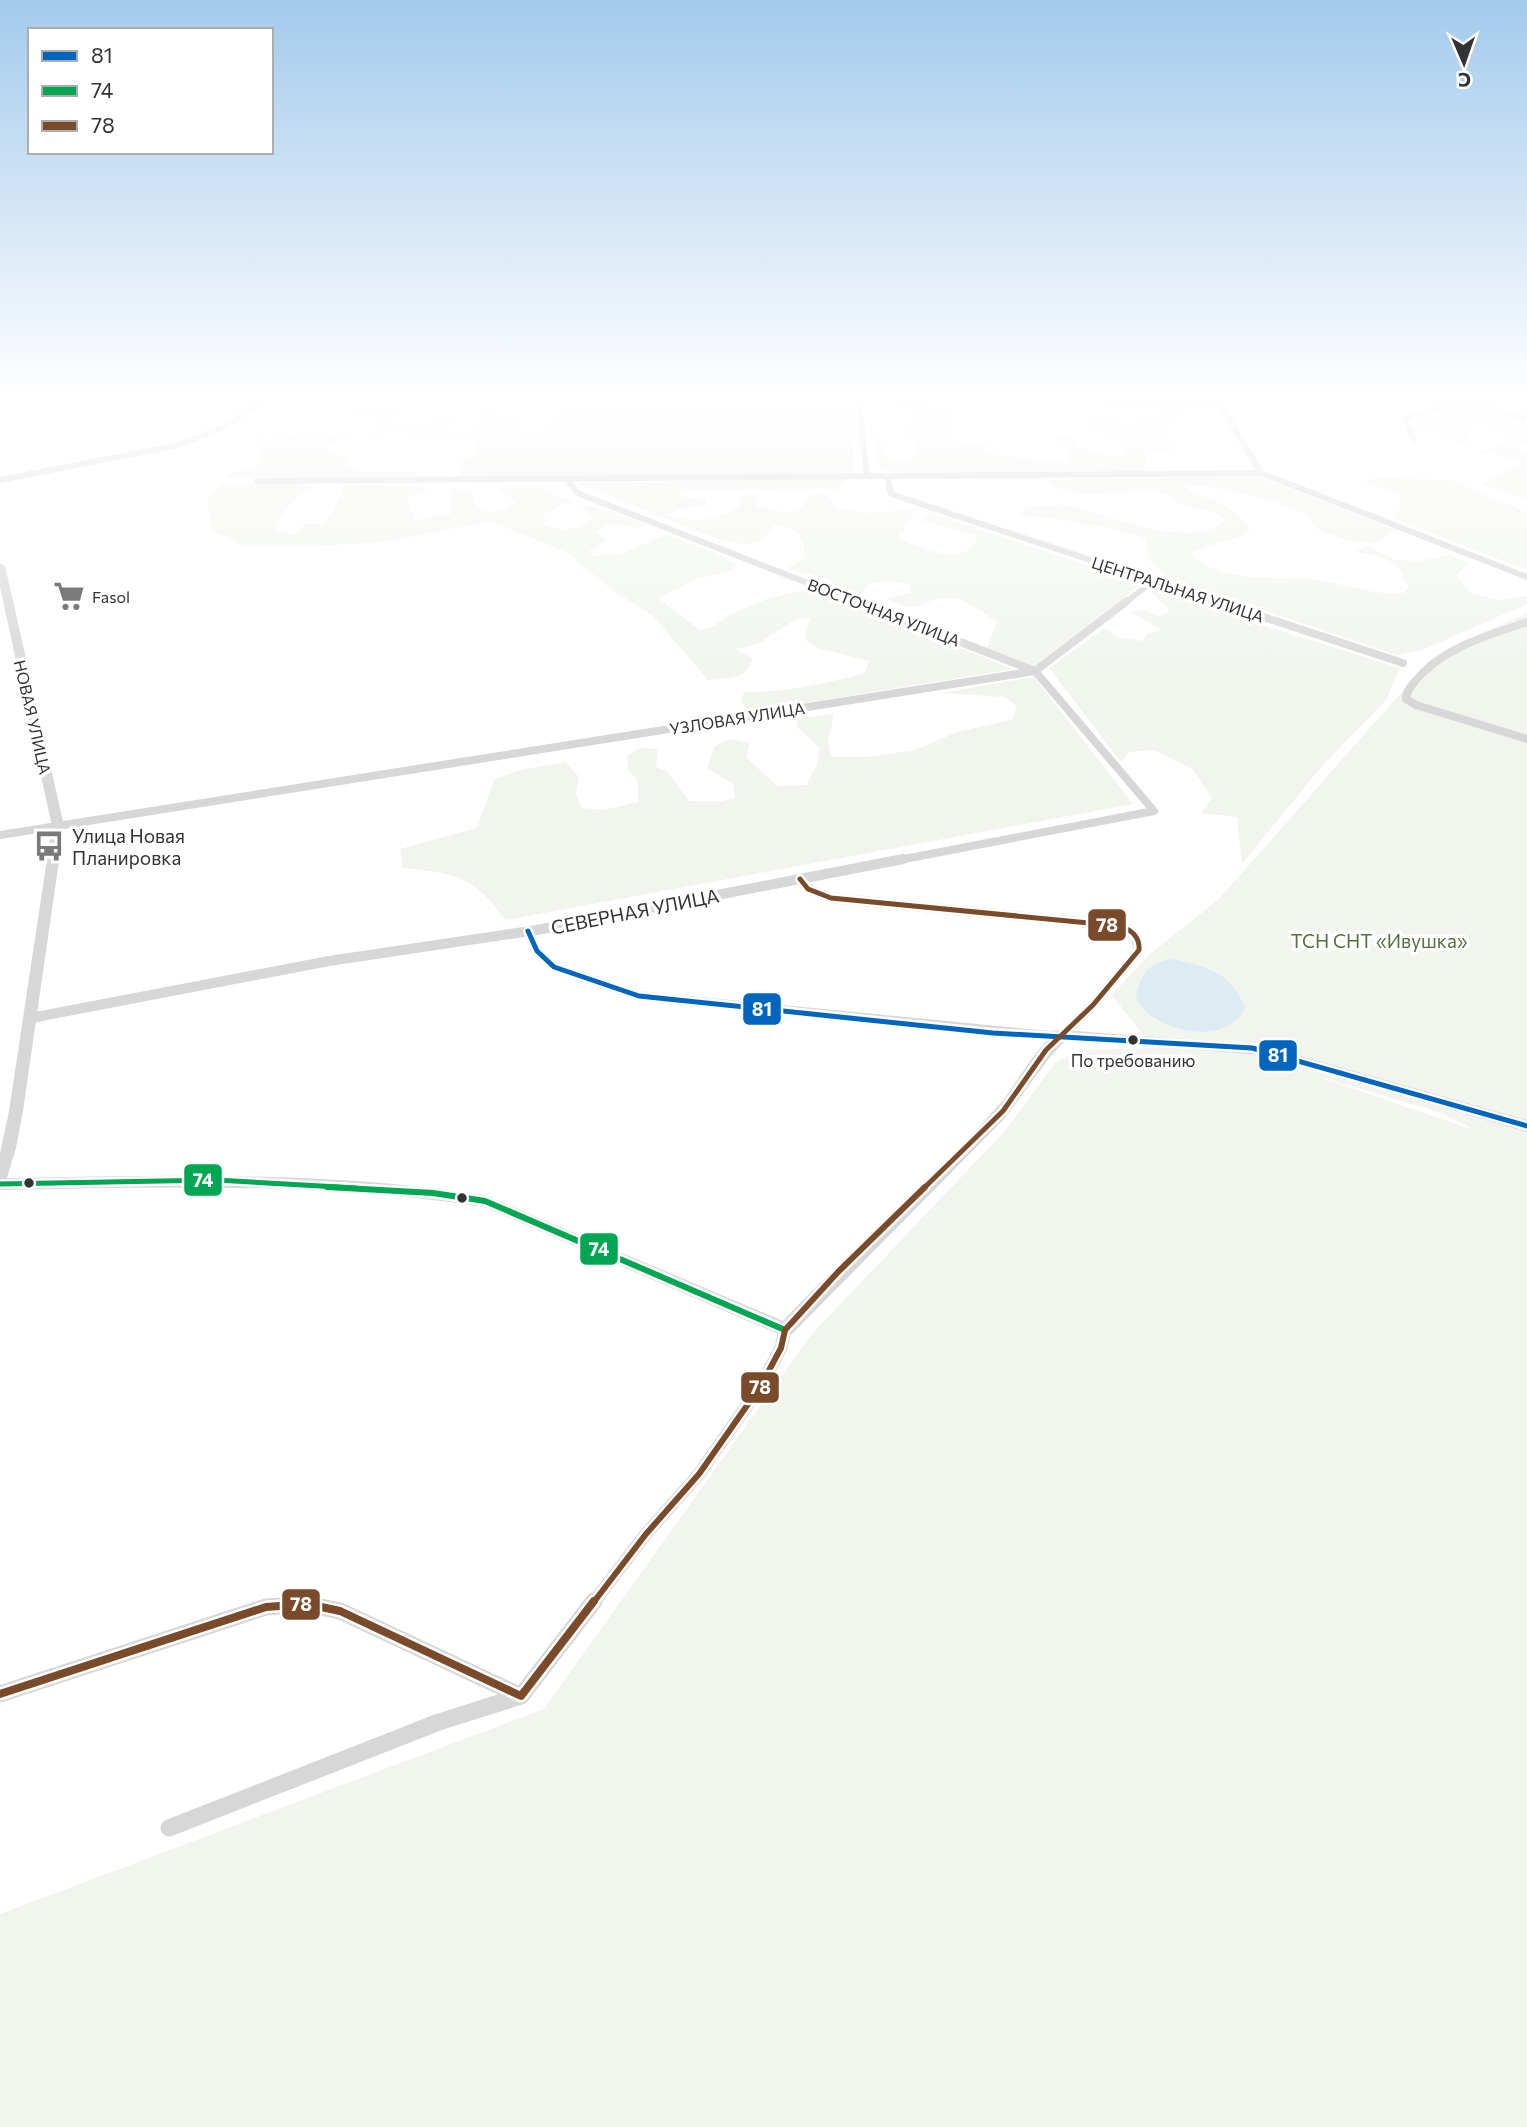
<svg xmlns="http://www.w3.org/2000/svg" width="1527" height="2127" font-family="Commissioner,sans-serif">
  <rect width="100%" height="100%" fill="#fff"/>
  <g fill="#f1f5ed" fill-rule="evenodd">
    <path d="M450,398H518L521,401L511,407L498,409L497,415L520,417L513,429L518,434C537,434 548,427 563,417L561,410L570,405L555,399H852L855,474L471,477L458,476L462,461L476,455L478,440C435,435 361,425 323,447L347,459L348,466L360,472H416L420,478L226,477L227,474L257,466L262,450L254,441L255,433L265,434L263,440L291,437L301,431C325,434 356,439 379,429L374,418L339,408L345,407L394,400C401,414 392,422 384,431L421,426L447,413L457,415L438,434L478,429L484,416L464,408L448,406Z"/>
    <path d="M917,401L949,405L952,409L949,422L954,446L992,441L982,453L1068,463L1071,453L1050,435L1073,438L1077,446L1101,455L1122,456L1125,448L1112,437L1090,429L1094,418L1099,415L1122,423L1162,417L1155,403L1197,407L1167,422L1163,433L1178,448L1147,454L1144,471L899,473L881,470L866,412L891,463L913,460L916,443L904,428L917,411L865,403Z"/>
    <path d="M1476,405L1527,424V444L1517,447L1527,452V500L1481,484L1522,462L1495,454L1477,453L1508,440L1502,431L1482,425L1464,426L1471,446C1460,447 1458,441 1449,437C1436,431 1425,436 1416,422Z"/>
    <path d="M1257,476L1396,530L1376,543L1347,541L1319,530L1307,515L1273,501L1207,486H1186L1189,491C1214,500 1234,506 1250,529C1234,546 1209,540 1191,554C1222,585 1272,575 1312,579C1343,583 1372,596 1404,593L1409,587C1405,582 1404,578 1401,572C1393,557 1370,555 1355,551L1368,547L1395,560L1419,561L1449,555L1469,563L1456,575L1470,593L1498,600L1527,596V604L1422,650L1397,655L1170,579L1148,559L1146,539L1124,531L1071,521L1019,515L1027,507C1040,506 1056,503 1070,506C1106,514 1195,553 1225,520C1208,505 1194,511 1176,502C1170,499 1169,494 1163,493C1131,486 1072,505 1046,480Z"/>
    <path d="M1378,478L1452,480L1527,513V570L1393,518L1401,507L1400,496L1363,481Z"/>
    <path d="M847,479L841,489L685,490L678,495L686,498L705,499L707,506L683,508L666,515C695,523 714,523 740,505L741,496L759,493L755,505C770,511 786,514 801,510L810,495L825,493L835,507L865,513L916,510L898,537C918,548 970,570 977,536L921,520L929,512L1142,584L1034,666L987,648L997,622C982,611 965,598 946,598C917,599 921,618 887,598L911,593L910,585L891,581L869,584L862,593L842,592L830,580L787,568L803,559C809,534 793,528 772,523C766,549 741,545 721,540L577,483Z"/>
    <path d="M307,484L317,487C294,494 282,509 274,531L293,534L306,524H325L334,510L344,485L420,486L429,490L406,497L416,520L451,514V493L454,488L471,491C473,496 473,504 477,508C488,517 507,508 517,502L497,488L540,486L545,491L574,502L560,505L543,515L545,525C566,531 572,531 591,519L581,504L622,515L646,525L638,528L610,523L596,532L606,541L589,551L592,556L620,554L666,535L716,553L736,564L734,570L697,579L658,598L700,630C718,627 719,620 734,613C757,601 783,594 808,589L1014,669L749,712L741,702L744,692C786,692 825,684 865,673L869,661L817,648L804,639L810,618L796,619L758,644L736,649L752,658C750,680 725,678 708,680L652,615L612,590L568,553L491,521L383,542L315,546H241L212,529L207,500L222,485Z"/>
    <path d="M1149,590L1400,668L1386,700L1322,766L1242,864L1237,817L1201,813L1212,798L1193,769L1154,750L1129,752L1121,762L1049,668L1105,628L1117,637L1142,641L1148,634L1161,630L1131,612L1143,610L1160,616L1170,611Z"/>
    <path d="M1527,613V2127H0V1914L544,1709L811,1335L1004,1132L1055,1063L1078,1050L1153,1048L1112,995L1150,954L1219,899L1430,660L1447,649ZM1313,1075L1439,1112L1477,1131Z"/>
    <path d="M1034,677L1133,804L506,920C472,875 458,874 403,868L400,849L477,828L494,780L520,770L566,762L579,777L576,795L582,808L604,810L638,802V781L628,769L627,756L640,748L658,749L656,767L667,771L689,801H723L735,798L733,784L707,768L715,746L730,739L750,743L746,757L777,786L807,785L818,762L820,748L797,727L798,718L833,714C833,733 823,736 832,757H867L915,750L957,732L1012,720L1017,706L1005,697L942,693Z"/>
  </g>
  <path fill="#ddebf3" d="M1174,959C1209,968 1231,972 1245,1008C1226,1049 1152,1031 1136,998C1141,972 1148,963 1174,959Z"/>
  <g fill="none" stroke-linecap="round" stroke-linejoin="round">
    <g stroke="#d7d7d7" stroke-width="6">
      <path d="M858,398L867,476"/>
      <path d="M869,398L1214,400L1220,404L1261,473L1527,577"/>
      <path d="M1414,440L1405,418L1466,401L1527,419"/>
      <path d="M887,476L891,494L1220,603"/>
      <path d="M0,480L174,446L222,428L266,398"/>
      <path d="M568,480L577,493L859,603"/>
      <path d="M257,481L1261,473"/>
      <path d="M1125,603L1153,581"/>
    </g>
    <g stroke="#d7d7d7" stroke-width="8">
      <path d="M855,601L1035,671L1154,811L894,861"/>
      <path d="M1215,601L1403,663"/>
      <path d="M1527,622C1487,636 1444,647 1416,680C1411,687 1406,691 1406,699L1416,705L1527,739"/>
      <path d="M0,835L1035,671L1127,601"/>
    </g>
    <g stroke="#d7d7d7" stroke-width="10">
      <path d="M528,931L537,951L554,967L639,996L1049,1036L1063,1035L1093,1005L1139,950L1135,935L1120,926L831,898L808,889L800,879"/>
      <path d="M31,1018L329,961L537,930L903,859"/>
    </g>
    <path stroke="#d7d7d7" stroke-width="13" d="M593,1603L646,1534L699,1474L760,1387L781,1348L785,1330"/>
    <g stroke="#d7d7d7" stroke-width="17">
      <path d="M0,1694L266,1607L307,1604L340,1611L521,1696L594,1601"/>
      <path d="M169,1828L439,1722L521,1696"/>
    </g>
    <path fill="#d7d7d7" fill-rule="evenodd" d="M0,563L5,566L64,826L23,1111L16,1148L7,1178C166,1175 327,1171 485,1195L783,1321C852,1247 931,1182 998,1106C1016,1087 1039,1038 1063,1030L1262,1045L1527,1120V1132L1262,1055L1066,1040L1050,1057L1005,1118L791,1335L785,1337L484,1207C324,1182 161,1187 0,1190V1153L9,1111L52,826L0,587Z"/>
    <g stroke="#fff" stroke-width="10">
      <path id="bus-1" d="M528,931L537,951L554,967L639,996L993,1033L1252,1048L1527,1126"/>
    </g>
    <g stroke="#fff" stroke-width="10">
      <path id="bus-2-far1" d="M0,1184L216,1180L356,1188"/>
    </g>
    <g stroke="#fff" stroke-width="11">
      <path id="bus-2" d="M327,1187L433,1193L485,1201L785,1330"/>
    </g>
    <g stroke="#fff" stroke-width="10">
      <path id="bus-3-far2" d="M800,879L808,889L831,898L1120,926C1132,930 1140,937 1139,950L1093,1005L1046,1050L1003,1111L924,1188"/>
    </g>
    <g stroke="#fff" stroke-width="11">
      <path id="bus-3-far1" d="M593,1603L646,1534L699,1474L760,1387L781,1348L785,1330L838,1272L925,1187"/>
    </g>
    <g stroke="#fff" stroke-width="13">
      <path id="bus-3" d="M0,1694L266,1607L307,1604L340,1611L521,1696L594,1601"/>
    </g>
    <use href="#bus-1" stroke="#0065bd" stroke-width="5"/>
    <use href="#bus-2-far1" stroke="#00a651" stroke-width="5"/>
    <use href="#bus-2" stroke="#00a651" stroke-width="6"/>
    <use href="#bus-3-far2" stroke="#7a4b2a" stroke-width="5"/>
    <use href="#bus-3-far1" stroke="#7a4b2a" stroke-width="6"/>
    <use href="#bus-3" stroke="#7a4b2a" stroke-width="8"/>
  </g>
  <linearGradient id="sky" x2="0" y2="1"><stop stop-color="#a3caec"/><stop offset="0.57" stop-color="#fff"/><stop offset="1" stop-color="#fff" stop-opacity="0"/></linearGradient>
  <rect width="1527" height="696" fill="url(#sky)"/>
  <defs>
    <g id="supermarket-bare" transform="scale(2.415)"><path d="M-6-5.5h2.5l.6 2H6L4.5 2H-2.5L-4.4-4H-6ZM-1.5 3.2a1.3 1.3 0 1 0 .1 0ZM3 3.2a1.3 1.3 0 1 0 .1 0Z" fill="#7a7a7a" stroke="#fff" stroke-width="2.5" paint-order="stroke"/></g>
    <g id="bus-bare" transform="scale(2.415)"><path d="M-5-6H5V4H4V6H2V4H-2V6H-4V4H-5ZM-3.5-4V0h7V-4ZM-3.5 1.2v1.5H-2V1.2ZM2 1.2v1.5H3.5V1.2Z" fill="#7a7a7a" stroke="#fff" stroke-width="2.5" paint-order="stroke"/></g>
  </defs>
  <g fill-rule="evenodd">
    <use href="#supermarket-bare" x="69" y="596"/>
    <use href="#bus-bare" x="49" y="846"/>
  </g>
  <g fill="#333" stroke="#fff" stroke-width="2.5">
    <circle cx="1133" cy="1040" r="6"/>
    <circle cx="29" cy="1183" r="6"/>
    <circle cx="462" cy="1198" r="6"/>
  </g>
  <g text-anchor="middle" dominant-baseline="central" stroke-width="7" stroke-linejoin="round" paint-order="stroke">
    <g font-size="16" fill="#333" stroke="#fff">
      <text transform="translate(1178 589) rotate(18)">ЦЕНТРАЛЬНАЯ УЛИЦА</text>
      <text transform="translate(884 612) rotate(21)">ВОСТОЧНАЯ УЛИЦА</text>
      <text transform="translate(33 717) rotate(77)">НОВАЯ УЛИЦА</text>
      <text transform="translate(737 718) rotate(-9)">УЗЛОВАЯ УЛИЦА</text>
    </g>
    <g font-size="16" fill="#333" stroke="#fff" text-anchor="start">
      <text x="92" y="596">Fasol</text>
    </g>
    <g font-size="17" fill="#333" stroke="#fff">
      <text x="1133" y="1060">По требованию</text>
    </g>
    <g font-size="19" fill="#333" stroke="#fff" text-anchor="start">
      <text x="72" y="835">Улица Новая<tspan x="72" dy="22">Планировка</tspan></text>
    </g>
    <g font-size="19" fill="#333" stroke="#fff">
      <text transform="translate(635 911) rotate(-11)">СЕВЕРНАЯ УЛИЦА</text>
    </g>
    <g font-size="19" fill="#56703f" stroke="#fff">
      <text x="1379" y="940">ТСН СНТ «Ивушка»</text>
    </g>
  </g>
  <g stroke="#fff" stroke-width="2.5">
    <rect x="1087" y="908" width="40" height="34" rx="7" fill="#7a4b2a"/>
    <rect x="742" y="992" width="40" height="34" rx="7" fill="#0065bd"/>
    <rect x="1258" y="1039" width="40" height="33" rx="7" fill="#0065bd"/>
    <rect x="183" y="1163" width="40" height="34" rx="7" fill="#00a651"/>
    <rect x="579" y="1232" width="40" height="34" rx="7" fill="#00a651"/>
    <rect x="740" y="1371" width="40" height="33" rx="7" fill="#7a4b2a"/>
    <rect x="281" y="1588" width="40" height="33" rx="7" fill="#7a4b2a"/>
  </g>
  <g font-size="19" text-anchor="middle" font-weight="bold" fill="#fff">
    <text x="1107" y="932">78</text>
    <text x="762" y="1016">81</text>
    <text x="1278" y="1062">81</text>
    <text x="203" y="1187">74</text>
    <text x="599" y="1256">74</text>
    <text x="760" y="1394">78</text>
    <text x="301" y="1611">78</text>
  </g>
  <rect x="28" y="28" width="245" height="126" fill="#ffffff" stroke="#adadad" stroke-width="2"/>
  <rect x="42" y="51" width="35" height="10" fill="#0065bd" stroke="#adadad" stroke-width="2"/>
  <text x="91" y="63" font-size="21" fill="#333333">81</text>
  <rect x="42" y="86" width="35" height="10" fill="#00a651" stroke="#adadad" stroke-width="2"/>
  <text x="91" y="98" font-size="21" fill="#333333">74</text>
  <rect x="42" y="121" width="35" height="10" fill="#7a4b2a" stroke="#adadad" stroke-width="2"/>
  <text x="91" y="133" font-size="21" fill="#333333">78</text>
  <g transform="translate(1464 63) rotate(178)" stroke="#ffffff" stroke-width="5" paint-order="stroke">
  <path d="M0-5L12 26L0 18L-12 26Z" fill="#333333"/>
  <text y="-10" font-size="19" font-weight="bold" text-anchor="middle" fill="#333333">С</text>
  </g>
</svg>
